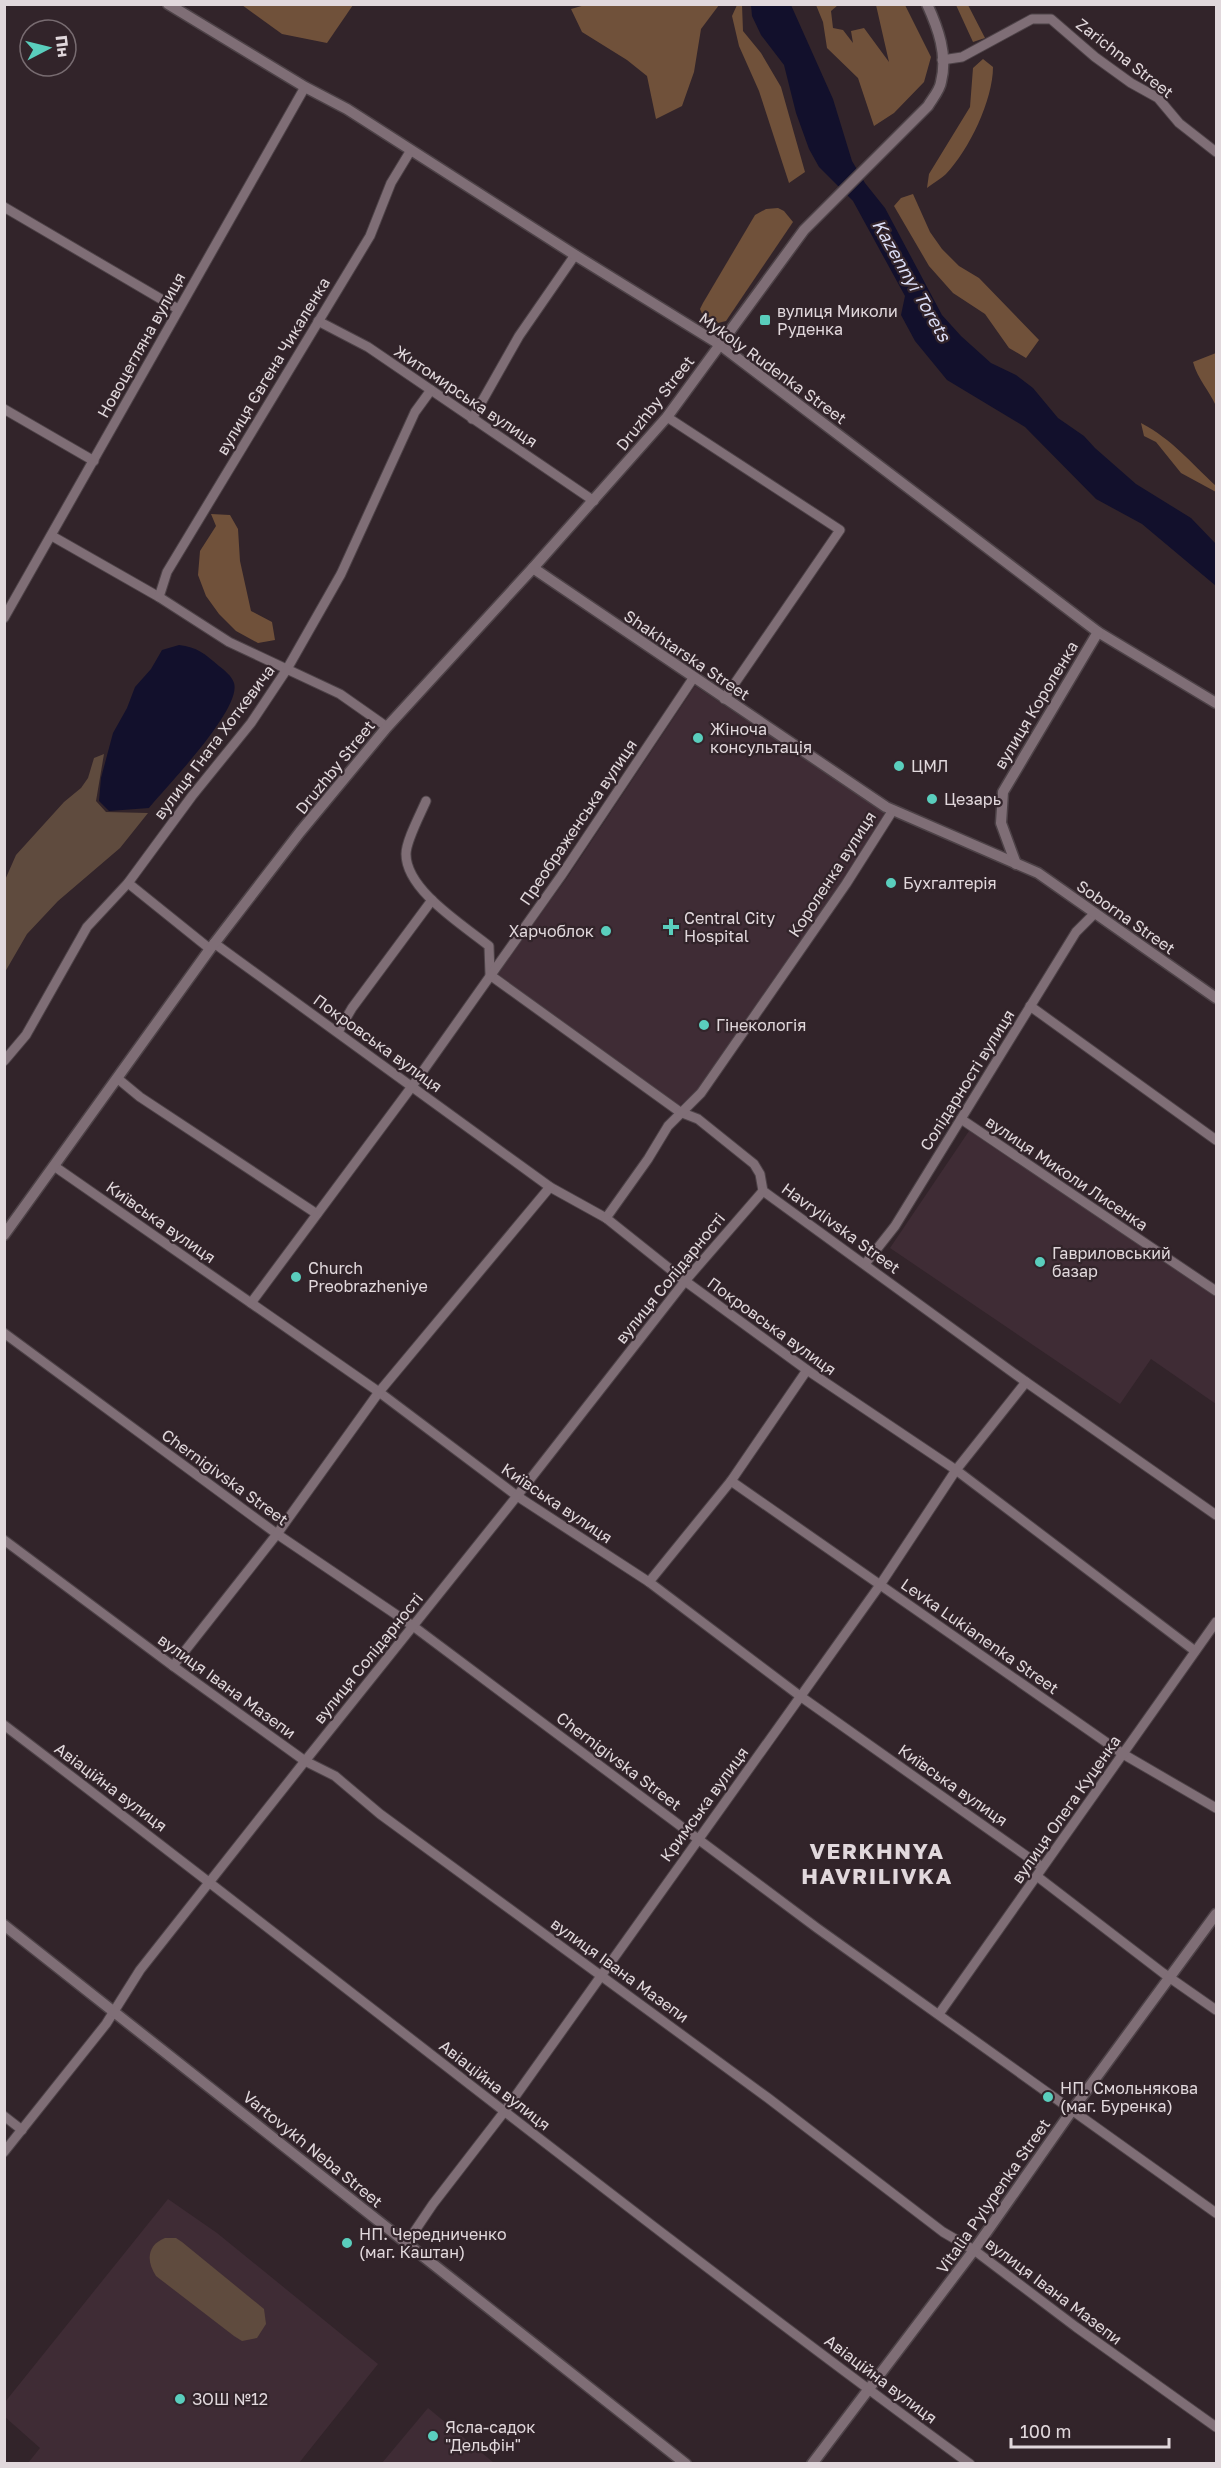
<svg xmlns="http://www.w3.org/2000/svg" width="1221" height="2468" font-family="'Golos Text',sans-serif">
  <rect width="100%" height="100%" fill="#32242a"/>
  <g fill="#3f2c35">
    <path d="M695,686L885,813L843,881L697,1091L678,1107L497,974L567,878Z"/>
    <path d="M971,1128L1216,1294V1404L1151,1359L1120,1404L890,1248Z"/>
    <path d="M168,2199L217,2233L378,2364L299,2463H28L40,2448L5,2417V2402Z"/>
    <path d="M428,2408L494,2463H382Z"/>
  </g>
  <g fill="#5f4b3e">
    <path d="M104,754L96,801L106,812L148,813L120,848L58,901L27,934L5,972V880L16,855L64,802L81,788L88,778L94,758Z"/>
    <path d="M165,2238H176L182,2242L264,2309L266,2324L257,2338L242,2341L234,2336L156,2276C146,2261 147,2245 165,2238Z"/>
  </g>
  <g fill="#70513a">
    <path d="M242,5H353L327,43L282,34Z"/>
    <path d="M585,5H719L701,29L694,72L682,106L656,119L647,76L627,60L582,32L571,9Z"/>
    <path d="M737,5H742L743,31L761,53L781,87L805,172L789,183L759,91L739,46L732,16Z"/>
    <path d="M816,5H838L831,11L833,28L843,30L853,43L851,31L864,28L889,62L876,5H905L931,57L924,82L894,113L874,126L858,78L827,48L823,22Z"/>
    <path d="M956,5H968L985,38L973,42Z"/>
    <path d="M983,59L993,67C993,100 969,150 946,174C941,179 933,183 927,188L929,174L970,107L973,68Z"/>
    <path d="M913,194L930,232L942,249L959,266L979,278L1039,340L1026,358L1009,348L985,314L953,293L929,266L894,206L901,198Z"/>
    <path d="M778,208L784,211L793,222L726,321L710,325L705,321L700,309L703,303L755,215L766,209Z"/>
    <path d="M1216,353V406C1209,390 1198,380 1193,362Z"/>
    <path d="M1141,423C1173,440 1190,462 1216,486V492L1181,473L1156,442L1144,436Z"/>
    <path d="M211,514L230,515L238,529L240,561L251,611L272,622L275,640L258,643L236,631L219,614L206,596L198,575L200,551L216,526Z"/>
  </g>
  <g fill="#12102c">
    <path d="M751,5H791L833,99L852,161L865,183L885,208L942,315L961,336L991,363L1016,375L1033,388L1058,418L1084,436L1095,448L1136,484L1191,518L1216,544V586L1142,524L1096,499L1025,427L947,380L915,341L901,315L905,296L853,201L819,167L809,149L796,113L784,65L761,35L752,16Z"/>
    <path d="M179,645C197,647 205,654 219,666C224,670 232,676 234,683C242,709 166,787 149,808L109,811L99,801L101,778L113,733L127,708L135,687L151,669L162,650Z"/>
  </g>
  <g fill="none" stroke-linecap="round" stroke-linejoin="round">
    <g stroke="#4d4247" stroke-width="11">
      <g id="minor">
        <path d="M942,60L962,57L1032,19H1051L1095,57L1131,83L1158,98L1179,123L1216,152"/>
        <path d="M4,207L178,309"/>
        <path d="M318,321L368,347L594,501"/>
        <path d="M4,409L94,461"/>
        <path d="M667,417L840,530L724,699"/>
        <path d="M472,419L519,336L575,255"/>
        <path d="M52,536L159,597L229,642L340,694L387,727"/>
        <path d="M159,597L167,572L370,236L391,183L411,150"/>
        <path d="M4,618L305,87"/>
        <path d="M426,801C420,815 406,841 406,854C406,890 463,925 489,946L490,975L680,1112L698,1119L754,1164L760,1174L763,1191L1026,1382L1216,1515"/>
        <path d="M128,883L210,949"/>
        <path d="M214,943L550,1187L606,1218L685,1281L807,1370L956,1470L1195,1651"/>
        <path d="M1030,1006L1216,1140"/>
        <path d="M338,1032L352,1008L432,900"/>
        <path d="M4,1061L26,1035L87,927L128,883L192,796L251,723L287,669L341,574L415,412L431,390"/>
        <path d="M117,1078L140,1097L317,1214"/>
        <path d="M961,1119L1216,1291"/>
        <path d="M54,1166L379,1392L517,1496L649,1582L800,1696L1042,1867"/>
        <path d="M606,1218L648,1159L668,1126L701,1093L846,884L893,810"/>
        <path d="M865,1264L895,1226L1076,932L1095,913"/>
        <path d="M251,1303L413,1085L561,876L694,677"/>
        <path d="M4,1333L277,1534L413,1626L817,1928L1216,2213"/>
        <path d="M731,1481L1123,1754L1216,1808"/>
        <path d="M4,1540L173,1666L305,1761L335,1776L380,1814L768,2098L943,2232L974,2250L1076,2327L1216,2427"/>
        <path d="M649,1582L731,1481L807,1370"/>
        <path d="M173,1666L277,1534L379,1392L550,1187"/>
        <path d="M4,1725C327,1970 643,2225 970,2464"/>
        <path d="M1038,1877L1163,1973L1216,2010"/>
        <path d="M939,2014L1216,1622"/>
        <path d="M4,2116L22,2130"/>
        <path d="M4,2152L106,2024L140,1970L305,1761L517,1496L685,1281L763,1191"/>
        <path d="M406,2244L433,2204L504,2112L880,1585L956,1470L1026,1382"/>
      </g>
    </g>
    <g stroke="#4d4247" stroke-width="13">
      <g id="tertiary">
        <path d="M168,4L305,87L347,109L575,255L719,344L1098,632L1216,703"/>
        <path d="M533,568L886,807L1038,873L1216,998"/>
        <path d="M1016,864L1001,823L1003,792L1098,632"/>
        <path d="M4,1235L210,949L300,832L387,727L533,568L667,417L804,230L928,106C932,99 940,90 941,82C948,55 938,28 927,4"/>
        <path d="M4,1925C233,2104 458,2285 686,2464"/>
        <path d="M812,2464L974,2250L1073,2109L1216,1914"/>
      </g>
    </g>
    <use href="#minor" stroke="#7f6e76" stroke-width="9"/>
    <use href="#tertiary" stroke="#7f6e76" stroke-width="10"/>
  </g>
  <g fill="#5acebd" stroke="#32242a" stroke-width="2">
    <rect x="759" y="314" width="12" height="12" rx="3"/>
    <circle cx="698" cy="738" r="6"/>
    <circle cx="899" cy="766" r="6"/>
    <circle cx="932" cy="799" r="6"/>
    <circle cx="891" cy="883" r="6"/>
    <path d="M668 918h6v6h6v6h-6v6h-6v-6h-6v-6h6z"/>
    <circle cx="606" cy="931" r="6"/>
    <circle cx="704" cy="1025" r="6"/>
    <circle cx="1040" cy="1262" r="6"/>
    <circle cx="296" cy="1277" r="6"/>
    <circle cx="1048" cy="2097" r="6"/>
    <circle cx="347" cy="2243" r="6"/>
    <circle cx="180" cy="2399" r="6"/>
    <circle cx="433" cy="2436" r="6"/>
  </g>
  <g text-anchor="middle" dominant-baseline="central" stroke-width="4.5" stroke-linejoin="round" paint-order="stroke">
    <g font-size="16" fill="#e1d8dc" stroke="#32242a">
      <text transform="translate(1125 58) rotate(38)">Zarichna Street</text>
      <text transform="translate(141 345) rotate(-61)">Новоцегляна вулиця</text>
      <text transform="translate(273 366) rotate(-59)">вулиця Євгена Чикаленка</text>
      <text transform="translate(773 368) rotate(36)">Mykoly Rudenka Street</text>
      <text transform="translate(466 396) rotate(34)">Житомирська вулиця</text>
      <text transform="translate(655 403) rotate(-52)">Druzhby Street</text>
      <text transform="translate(687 655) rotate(34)">Shakhtarska Street</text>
      <text transform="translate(1036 705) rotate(-59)">вулиця Короленка</text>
      <text transform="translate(214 742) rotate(-53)">вулиця Гната Хоткевича</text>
      <text transform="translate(335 767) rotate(-51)">Druzhby Street</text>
      <text transform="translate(578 822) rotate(-56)">Преображенська вулиця</text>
      <text transform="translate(832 874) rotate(-57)">Короленка вулиця</text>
      <text transform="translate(1126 917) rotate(35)">Soborna Street</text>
      <text transform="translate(378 1043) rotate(36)">Покровська вулиця</text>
      <text transform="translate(967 1080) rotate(-58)">Солідарності вулиця</text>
      <text transform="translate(1067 1173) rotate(34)">вулиця Миколи Лисенка</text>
      <text transform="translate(161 1222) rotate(35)">Київська вулиця</text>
      <text transform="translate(841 1228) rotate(36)">Havrylivska Street</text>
      <text transform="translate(670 1278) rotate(-51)">вулиця Солідарності</text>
      <text transform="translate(772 1326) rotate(36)">Покровська вулиця</text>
      <text transform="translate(225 1477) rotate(36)">Chernigivska Street</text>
      <text transform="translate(557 1503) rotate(34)">Київська вулиця</text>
      <text transform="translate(980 1636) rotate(35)">Levka Lukianenka Street</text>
      <text transform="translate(368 1658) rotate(-51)">вулиця Солідарності</text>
      <text transform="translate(227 1686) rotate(36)">вулиця Івана Мазепи</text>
      <text transform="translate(619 1761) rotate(37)">Chernigivska Street</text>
      <text transform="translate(953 1785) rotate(35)">Київська вулиця</text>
      <text transform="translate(111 1787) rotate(37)">Авіаційна вулиця</text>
      <text transform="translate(704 1804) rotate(-54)">Кримська вулиця</text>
      <text transform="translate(1066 1809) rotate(-55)">вулиця Олега Куценка</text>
      <text transform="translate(620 1970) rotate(36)">вулиця Івана Мазепи</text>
      <text transform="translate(495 2085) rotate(38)">Авіаційна вулиця</text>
      <text transform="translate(313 2149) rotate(39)">Vartovykh Neba Street</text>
      <text transform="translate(993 2196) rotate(-55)">Vitalia Pylypenka Street</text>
      <text transform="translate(1054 2291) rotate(37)">вулиця Івана Мазепи</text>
      <text transform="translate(881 2379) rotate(37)">Авіаційна вулиця</text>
    </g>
    <g font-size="16" fill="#e1d8dc" stroke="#32242a" text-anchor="start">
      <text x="777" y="311">вулиця Миколи<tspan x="777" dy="18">Руденка</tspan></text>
      <text x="710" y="729">Жіноча<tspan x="710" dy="18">консультація</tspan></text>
      <text x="911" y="766">ЦМЛ</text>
      <text x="944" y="799">Цезарь</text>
      <text x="903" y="883">Бухгалтерія</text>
      <text x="684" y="918">Central City<tspan x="684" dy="18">Hospital</tspan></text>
      <text x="594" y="931" text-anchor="end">Харчоблок</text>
      <text x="716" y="1025">Гінекологія</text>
      <text x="1052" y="1253">Гавриловський<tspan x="1052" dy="18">базар</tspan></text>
      <text x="308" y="1268">Church<tspan x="308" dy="18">Preobrazheniye</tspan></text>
      <text x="1060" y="2088">НП. Смольнякова<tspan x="1060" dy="18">(маг. Буренка)</tspan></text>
      <text x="359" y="2234">НП. Чередниченко<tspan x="359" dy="18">(маг. Каштан)</tspan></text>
      <text x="192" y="2399">ЗОШ №12</text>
      <text x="445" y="2427">Ясла-садок<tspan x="445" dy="18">"Дельфін"</tspan></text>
    </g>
    <g font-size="18" font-style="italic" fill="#dcdef7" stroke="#32242a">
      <text transform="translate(912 280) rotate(60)">Kazennyi Torets</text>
    </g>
    <g font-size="22" font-weight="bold" letter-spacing="1.5" fill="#e1d8dc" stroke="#32242a">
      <text x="877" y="1850">VERKHNYA<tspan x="877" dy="25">HAVRILIVKA</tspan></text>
    </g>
  </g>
  <rect width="1221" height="2468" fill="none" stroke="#e1d8dc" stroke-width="12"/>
  <g transform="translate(48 48) rotate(83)"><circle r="28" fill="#32242a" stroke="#786c71" stroke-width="1.5"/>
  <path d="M0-4.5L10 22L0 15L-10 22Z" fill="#5acebd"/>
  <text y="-9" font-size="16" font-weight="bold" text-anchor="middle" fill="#e1d8dc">Пн</text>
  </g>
  <path d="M1011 2438v9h158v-9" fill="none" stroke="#e1d8dc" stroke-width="3"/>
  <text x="1020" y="2438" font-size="18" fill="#e1d8dc" stroke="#32242a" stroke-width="4.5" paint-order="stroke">100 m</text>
</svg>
